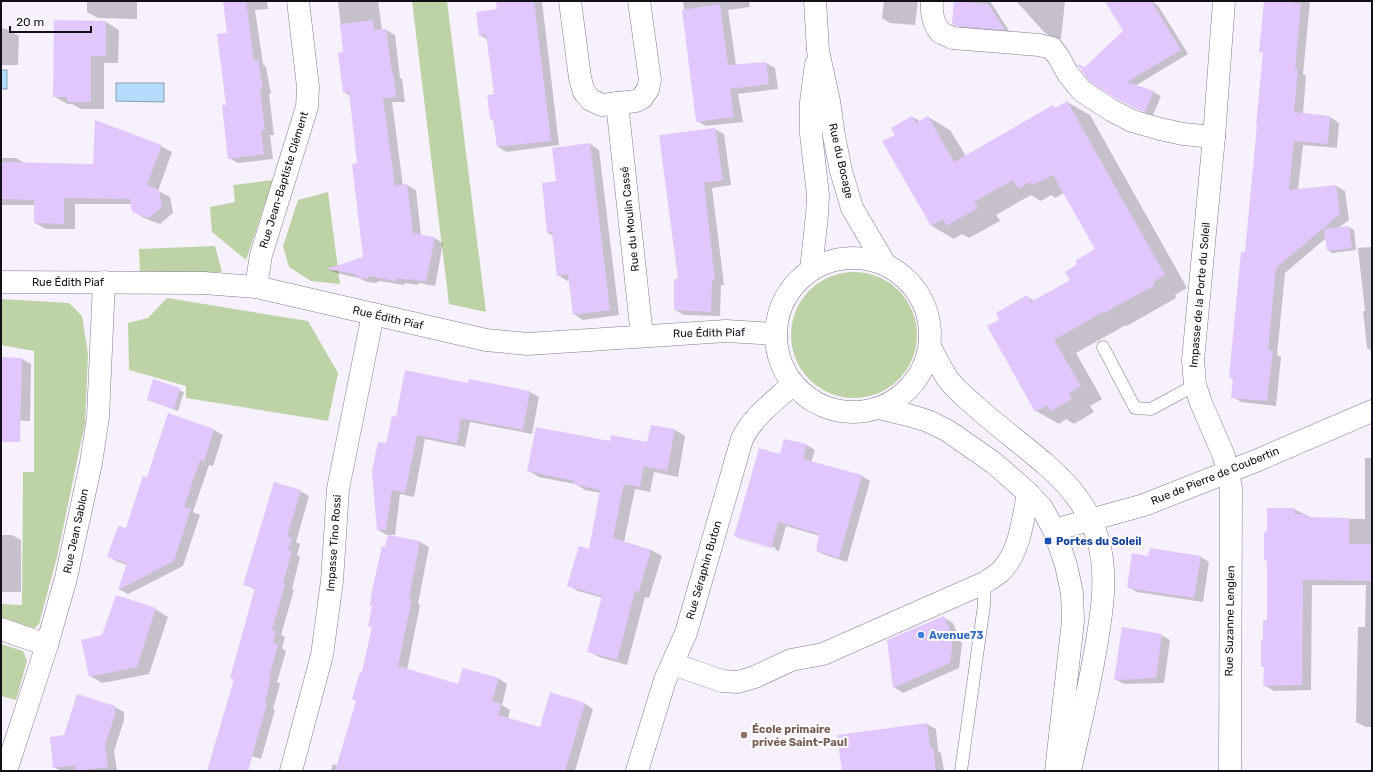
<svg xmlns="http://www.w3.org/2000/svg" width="1373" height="772" font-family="Rubik,sans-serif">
  <rect width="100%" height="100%" fill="#f7f1fd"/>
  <g fill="#bdd3a6">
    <path d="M412,1H447L486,312L449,304Z"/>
    <path d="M273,180L246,260L212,232L210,207L235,202L233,185Z"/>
    <path d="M328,192L340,284L311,281L289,267L283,246L298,200Z"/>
    <path d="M215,246L222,272L140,274L139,249Z"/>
    <circle cx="854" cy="335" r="63"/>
    <path d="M167,298L308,321L338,373L328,421L186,398V386L129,370L128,323L148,318Z"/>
    <path d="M1,299L69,303L82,316L88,354L85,423L57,557L39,624L29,633L1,622V604L22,605L23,472H34V351L1,345Z"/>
    <path d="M1,644L23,651L27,661L16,700L1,696Z"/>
  </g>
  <g fill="#b5ddfb" stroke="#85a0b7">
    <rect x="1" y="70" width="6" height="19"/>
    <path d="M116,83H164V102L116,101Z"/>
  </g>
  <g fill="#0003" fill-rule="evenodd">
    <path d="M87,1H137V19L98,18L87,12Z"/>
    <path d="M224,1H267L268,9L255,10L263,64L266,67L271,94H269L274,135H270L273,159L238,163L229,158L227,106L228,33Z"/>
    <path d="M338,1H378L382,30H386L395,35L400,78L402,79L405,102H392L403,186L407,185L416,190L421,236L434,238L443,243L435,286L419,283L418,285L405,283L404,285L379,281L376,283L367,282L359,278L336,273L328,269L364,258L359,164L350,96L344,92V53Z"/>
    <path d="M497,1H542L559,145L507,152L498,147L495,121L491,119L495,95L488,40L480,35L498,10Z"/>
    <path d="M683,1H749L750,7L728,10L736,65L766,63L775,68L778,89L738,94L743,122L706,126L697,121Z"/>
    <path d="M884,1H918L915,25L890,23L882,18Z"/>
    <path d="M955,1H990L1011,34L961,28L953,23Z"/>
    <path d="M1016,1H1065L1061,39L1054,38L1045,33Z"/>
    <path d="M1106,1H1152L1159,7L1188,54L1135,86L1153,92L1161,96L1153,115L1146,113L1127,103L1085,68L1124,31Z"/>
    <path d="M1265,1H1310L1303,74L1306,76L1303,114L1330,117L1339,123L1337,148L1303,145L1298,190L1336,186L1345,191L1349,220L1338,228L1349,227L1354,230L1356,250L1332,253L1328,250L1326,238L1285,273L1277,355L1281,357L1276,406L1241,402L1233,397L1234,380L1230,377L1246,253L1264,54L1260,51Z"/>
    <path d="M106,22L119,30L118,63H104V109H81L72,104H67L54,96Z"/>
    <path d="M1,28L6,29L19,36L18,65H1Z"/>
    <path d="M1067,102L1090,115L1187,288L1175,295L1176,298L1127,326L1126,325L1076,353L1102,399L1090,406L1094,412L1074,424L1066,419L1059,424L1036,411L1001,320L1027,297L1035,301L1071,281L1096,250L1064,193L1055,198L1051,195L1041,201L1031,195L996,215L1000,221L969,238L962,234L954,239L932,226L896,135L912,117L920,121L928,117L950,130L966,156L1053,106L1057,108Z"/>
    <path d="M715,129L724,134L731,185L712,188L724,285H721L720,316L684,315L675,310L679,280Z"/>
    <path d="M590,144L599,150L619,315L583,320L574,314L569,280L567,281L558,275L554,236L548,233L557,182Z"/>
    <path d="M161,146L172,152L158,191L170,197L173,213L160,224L144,218L133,211L132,204H75V229H46L35,223V205H1V158H16L26,164L94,165Z"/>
    <path d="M1372,247V351L1367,348L1363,311H1365L1358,248Z"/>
    <path d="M1,358L22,359L31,364L30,421L1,420Z"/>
    <path d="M469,380L530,392L539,397L532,434L470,422L465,447L425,439L414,497L400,494L395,535H387L378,530L387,444L397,418L469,384Z"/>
    <path d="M154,381L184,392L178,411L148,400Z"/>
    <path d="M652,426L675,430L685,436L678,477L654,472L650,492L635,489L624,542L651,550L662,556L649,598L645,597L627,665L599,657L588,651L603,598L578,591L568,585L590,550L601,493L585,490L575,484L539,477L529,471L610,442L648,443Z"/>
    <path d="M214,430L223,435L213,466L209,465L193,512L200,515L183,566L128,594L119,589L127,565L118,562L109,557L127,530L147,478Z"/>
    <path d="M807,445L815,450L811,463L862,476L870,481L847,562L825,555L817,551L820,536L786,526L779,551L743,540L735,536L780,455ZM742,538L776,548L775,550L742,540Z"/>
    <path d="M1365,458H1372V727H1366L1356,722L1358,627H1365L1366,585H1312L1311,690L1274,691L1264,685L1265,668L1262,666L1264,640L1268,621V561L1265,560L1268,532V509H1294L1312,518L1365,519Z"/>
    <path d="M300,491L309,496L296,542L300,544L297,555L300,557L292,589L294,590L281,635L285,637L282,648L286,651L277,682L280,684L273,709L275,710L261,759L252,756L247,771H208L234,680L231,677L256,590L244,584Z"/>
    <path d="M1,535H12L21,540V592H1Z"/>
    <path d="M389,536L420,542L429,547L418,604L420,605L407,670L459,685L498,678L507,684L502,705L510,710L508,719L541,728L584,703L593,709L575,771H331L333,764L338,766L357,701L373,628L369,626Z"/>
    <path d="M1149,557H1201L1209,562L1203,602L1137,592L1128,587Z"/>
    <path d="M155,609L168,617L149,674L102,683L90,676L103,636Z"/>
    <path d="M944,618L953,623L962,644L959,668L903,693L894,687Z"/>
    <path d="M1161,635L1170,640L1164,683L1124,684L1115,679Z"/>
    <path d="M115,707L124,712V720L114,751L117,771H61L54,767L64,736Z"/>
    <path d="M927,724L936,729L938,751L941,753L944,771H854Z"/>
  </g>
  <g fill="#e1c7fd">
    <path d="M223,1H246L254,61L258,60L263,89H260L265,130L261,131L264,154L228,159L222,105H226L217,34L227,33Z"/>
    <path d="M496,1H534L551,141L497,147L493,119H490L487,95L494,94L486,34L479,36L476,12L497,9Z"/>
    <path d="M954,1L988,4L1005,30L956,26L952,24Z"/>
    <path d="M1105,1H1151L1181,50L1127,82L1154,91L1145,112L1137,109L1117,99L1090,82L1077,64L1085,67L1123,31Z"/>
    <path d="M1264,1L1301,3L1295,70H1298L1294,112L1330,116L1328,144L1294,141L1289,190L1336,185L1340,214L1276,268L1268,350L1273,351L1267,401L1231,398L1233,378H1229L1241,252H1245L1257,125H1256L1263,52H1259Z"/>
    <path d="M720,4L728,65L766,62L769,84L730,89L734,117L696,122L682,10Z"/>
    <path d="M54,20L106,21V56H91V102H67V97H53Z"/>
    <path d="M373,20L374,30L386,29L392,73L393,72L396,97L383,98L395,186L407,184L413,233L435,237L426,282L410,279L409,280L396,278L395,281L369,276L367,279L357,277L355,274L326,269L363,257L352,164L357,163L349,92L343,93L338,53L343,52L340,24Z"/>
    <path d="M1067,101L1165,275L1153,282L1155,285L1104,313L1103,312L1054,340L1081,386L1069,393L1072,399L1051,411L1047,405L1035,412L987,326L999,320L996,313L1027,295L1031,302L1070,280L1065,272L1077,264L1075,261L1095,249L1053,175L1032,185L1030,182L1018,189L1013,180L974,202L978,208L946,226L943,219L931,226L882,141L895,135L891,128L912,116L916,123L928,116L954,162L1053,105L1055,108Z"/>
    <path d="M95,120L162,145L147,185L159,190L162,207L148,218L132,212L130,199L64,198V224L34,223V200L1,199V162L93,164Z"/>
    <path d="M715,128L723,180L704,183L715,280H712L711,312L674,310V279H678L659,135Z"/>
    <path d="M590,143L610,310L573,315L568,274L557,276L552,232L547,233L542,183L556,181L552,148Z"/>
    <path d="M1349,226L1352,248L1327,251L1324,229Z"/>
    <path d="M1,357L22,358L20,442H1Z"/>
    <path d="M405,370L468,383L469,379L530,391L523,430L461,418L457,443L417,435L405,493L392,490L386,530H377L372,471L378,442L386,443L392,416L396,417Z"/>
    <path d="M153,379L180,388L174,409L147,400Z"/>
    <path d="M168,413L214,429L204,462L200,460L184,507L191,509L174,561L118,590L127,563L107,557L118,526L126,528L143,476L147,477Z"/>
    <path d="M651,425L675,429L667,471L644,466L640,487L624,484L613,538L651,550L639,592L635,591L617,660L587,652L602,596L567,586L579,546L589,549L600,490L573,484L574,481L527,471L536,427L610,441L611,435L647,442Z"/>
    <path d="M784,439L807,444L803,459L862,475L839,558L816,551L819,534L778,522L771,548L734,536L759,448L780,454Z"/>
    <path d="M274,482L301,490L287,537L292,538L288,550L292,551L283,583L285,584L272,630L276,631L273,643L278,645L269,677H271L265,703L267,704L248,771H207L234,679L230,678L255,588L243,585Z"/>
    <path d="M1267,508H1294L1295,514H1306V517L1349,518V544H1372V581L1303,580L1302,685L1263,686L1264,667H1261V640L1263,639V620H1267V560H1264V532L1267,531Z"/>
    <path d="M388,535L420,541L409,599H412L398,666L458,684L463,668L499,678L492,701L502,704L498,715L540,727L550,692L585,703L565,771H335L356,701L352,699L360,672H362L372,627H368L372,606L370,605L372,591L382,546L385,547Z"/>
    <path d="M1150,548L1201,556L1194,598L1127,588L1132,553L1148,556Z"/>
    <path d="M116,595L156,608L137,667L89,677L81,640L102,635Z"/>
    <path d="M944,616L953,638L950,663L893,688L887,640Z"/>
    <path d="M1122,627L1162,634L1156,678L1114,680Z"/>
    <path d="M77,694L115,706V715L105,745L108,767L76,771L75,765L53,768L50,737L64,735Z"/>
    <path d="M927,723L930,747H933L936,771H842L837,735Z"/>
  </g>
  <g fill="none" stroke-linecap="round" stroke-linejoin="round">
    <g stroke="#857992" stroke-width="13">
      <g id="service">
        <path d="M1103,347L1135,408L1151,409L1195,385"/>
        <path d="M961,771L984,605V583"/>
      </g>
    </g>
    <g stroke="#857992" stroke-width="23">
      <g id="minor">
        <path d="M570,1L580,78L584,92L591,100L602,105L636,101L642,98L648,89L650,80L639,1"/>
        <path d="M932,1C931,11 933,24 940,32C943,34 949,36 952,38L1039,45L1052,48L1058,56L1068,74L1082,91L1111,110L1132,121L1160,129L1183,134L1214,137"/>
        <path d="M1224,1L1214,137L1193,360L1195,385L1201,403L1224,456L1231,488L1230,771"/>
        <path d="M617,103L642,336"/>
        <path d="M1,282L204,283L256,287L486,340L528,344L726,331L776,334"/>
        <path d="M256,287L261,255L307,107L308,87L298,1"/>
        <path d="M1,629L47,645"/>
        <path d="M673,664L722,681L738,682L755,677L791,660L823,654L984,583C989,580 995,576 1000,572C1020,553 1023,519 1028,493"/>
        <path d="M6,771L47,645L66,578L91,463L98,417L104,282"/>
        <path d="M291,771L322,655L332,581L338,489L373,314"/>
      </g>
    </g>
    <g stroke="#857992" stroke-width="23">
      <g id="tertiary">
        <path d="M1054,530L1144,505L1258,460L1372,411"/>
        <path d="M637,771L665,680L686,633L742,439C753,416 775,401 793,384"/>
      </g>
    </g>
    <g stroke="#857992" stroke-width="23">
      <g id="secondary">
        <path d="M815,1L818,51L829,101L834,136L841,171L852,208L885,264"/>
        <circle cx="853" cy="335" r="77"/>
        <path d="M811,270L817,215L818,195L811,134V102L816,64"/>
        <path d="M930,347C935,357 941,368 947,378C954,388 964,396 973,404C996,425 1021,443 1045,464C1069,484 1089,509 1098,539C1108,575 1102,612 1096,647C1089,689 1079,730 1070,771"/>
        <path d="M879,408L908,415L928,421L948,431L994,463L1028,493L1042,508L1054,530L1066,565L1072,593L1073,621L1056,771"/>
      </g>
    </g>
    <use href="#service" stroke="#fff" stroke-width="12"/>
    <use href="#minor" stroke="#fff" stroke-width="22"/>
    <use href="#tertiary" stroke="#fff" stroke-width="22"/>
    <use href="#secondary" stroke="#fff" stroke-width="22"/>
  </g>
  <rect fill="#1a4fb4" stroke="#fff" stroke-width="1.5" x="1044" y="537" width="8" height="8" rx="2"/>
  <circle fill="#3f7fe0" stroke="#fff" stroke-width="1.5" cx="921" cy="635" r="4"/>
  <circle fill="#8d6e63" stroke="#fff" stroke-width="1.5" cx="744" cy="735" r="4"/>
  <g text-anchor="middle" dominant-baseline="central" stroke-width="4" stroke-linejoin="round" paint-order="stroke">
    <g font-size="11" fill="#141019" stroke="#fff">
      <text transform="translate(841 161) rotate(77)">Rue du Bocage</text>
      <text transform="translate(284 180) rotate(-73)">Rue Jean-Baptiste Clément</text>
      <text transform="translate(630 219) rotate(-96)">Rue du Moulin Cassé</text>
      <text x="68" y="282">Rue Édith Piaf</text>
      <text transform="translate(1200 295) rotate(-85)">Impasse de la Porte du Soleil</text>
      <text transform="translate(388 318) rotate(13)">Rue Édith Piaf</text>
      <text transform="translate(709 333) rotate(-1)">Rue Édith Piaf</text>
      <text transform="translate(1215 476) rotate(-22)">Rue de Pierre de Coubertin</text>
      <text transform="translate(76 531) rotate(-78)">Rue Jean Sablon</text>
      <text transform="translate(334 543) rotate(-86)">Impasse Tino Rossi</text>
      <text transform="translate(704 570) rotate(-74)">Rue Séraphin Buton</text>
      <text transform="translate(1230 621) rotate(-89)">Rue Suzanne Lenglen</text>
    </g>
    <g font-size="11" font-weight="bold" fill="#164399" stroke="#fff" text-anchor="start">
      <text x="1056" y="541">Portes du Soleil</text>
    </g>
    <g font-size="11" font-weight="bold" fill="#366cbe" stroke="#fff" text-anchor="start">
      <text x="929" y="635">Avenue73</text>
    </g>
    <g font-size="11" font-weight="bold" fill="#785e54" stroke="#fff" text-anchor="start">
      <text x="752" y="729">École primaire<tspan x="752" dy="13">privée Saint-Paul</tspan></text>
    </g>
  </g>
  <rect width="1373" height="772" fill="none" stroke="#141019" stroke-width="4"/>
  <path d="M10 26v6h81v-6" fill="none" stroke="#141019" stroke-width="2"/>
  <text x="16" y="26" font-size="12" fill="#141019" stroke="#ffffff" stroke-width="3" paint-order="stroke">20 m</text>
</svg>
